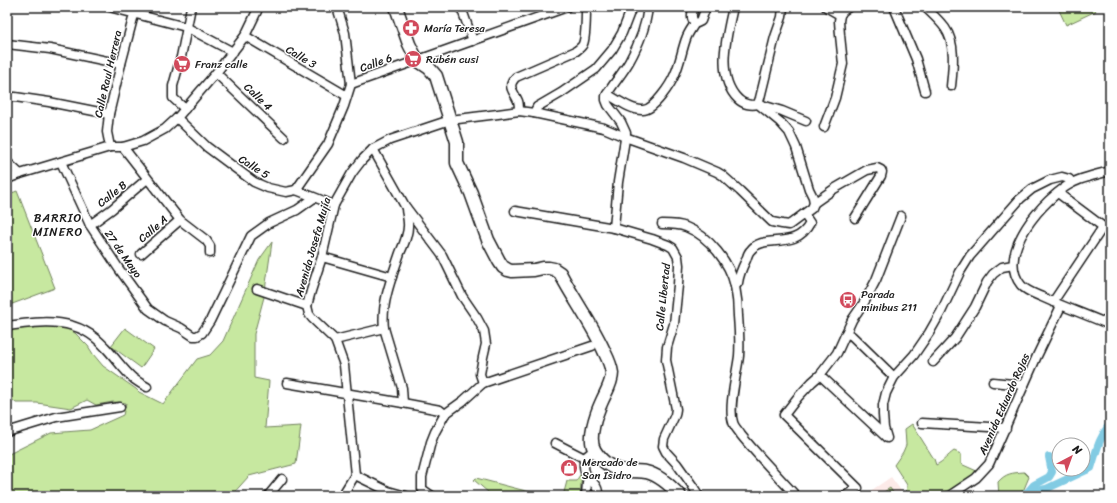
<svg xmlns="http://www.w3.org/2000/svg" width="1117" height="503" font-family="Sriracha,sans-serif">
  <rect width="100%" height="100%" fill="#fff"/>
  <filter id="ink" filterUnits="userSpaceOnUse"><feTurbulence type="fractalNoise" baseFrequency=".025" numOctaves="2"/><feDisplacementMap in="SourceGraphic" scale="8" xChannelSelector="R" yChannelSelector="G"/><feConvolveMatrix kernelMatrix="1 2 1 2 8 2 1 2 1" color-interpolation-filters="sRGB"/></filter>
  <g filter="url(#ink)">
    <path fill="#fceae8" d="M891,477L905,496H863Z"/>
    <g fill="#c7e8a0" stroke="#72825e">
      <path d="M1060,7H1093L1096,11L1066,25L1058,8Z"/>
      <path d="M17,191L55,288L7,306V195Z"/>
      <path d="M272,242L264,297L254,334V378L269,381L265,428L301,426L296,464L249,476L231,496H7V455L51,433L90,430L123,415L126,403L113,402L96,405L87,400L71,408L37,403H16L7,395V329L45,324L62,326L75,333L88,346L93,354L103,366L136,389L139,392L163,404L197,359L210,355L223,341L259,260Z"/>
      <path d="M125,328L154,349L141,368L111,346Z"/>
      <path d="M912,424L934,459L936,465C944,461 947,456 954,451L961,454V464L979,472L948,496H906L907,485L894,465L903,452L906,445L905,429Z"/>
      <path d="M582,472L580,496H563L567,481H576Z"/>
      <path d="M1024,472L1029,477L1024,489L1018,496H999L998,482C1006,473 1012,473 1024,472Z"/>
      <path d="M476,478L545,496H489V493L474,480Z"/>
      <path d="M890,488L895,496H878Z"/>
    </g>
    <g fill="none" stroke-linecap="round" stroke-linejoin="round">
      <g stroke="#82cbe3" stroke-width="8">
        <path d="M1026,493L1046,489L1091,468C1097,450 1098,440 1110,424"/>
        <path d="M1027,493L1034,485L1049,477L1052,472L1049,457"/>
      </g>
      <g stroke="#1c1c1c" stroke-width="11">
        <g id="minor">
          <path d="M109,7L186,27L233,52"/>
          <path d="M461,7L473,41"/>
          <path d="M694,7C692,13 690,18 695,23"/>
          <path d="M733,7C727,35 715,76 738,99C743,104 751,106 758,104L760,98L775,37L782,17L783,7"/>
          <path d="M826,7L840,15"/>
          <path d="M894,7L916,59L925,91"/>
          <path d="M925,7C932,14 939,20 945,28C956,43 953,68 951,86"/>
          <path d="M695,23H697L701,21L706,7"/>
          <path d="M245,36L347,96"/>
          <path d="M7,44L50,49L121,64"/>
          <path d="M216,73L284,138"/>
          <path d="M351,84C423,58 495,33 567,7"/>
          <path d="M607,94C616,99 632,111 643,110C654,110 671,84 675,74C680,63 682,50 686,39C688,33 692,28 695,23"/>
          <path d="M7,98L15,97L49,102L109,114"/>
          <path d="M762,105L782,111L806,121"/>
          <path d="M185,109L173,98V86L181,57L191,7"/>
          <path d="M519,111C519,108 519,104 518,101C514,91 506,87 516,77L576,51C578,49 582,47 583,44C586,37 586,16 586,7"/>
          <path d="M534,113L604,128L625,137L684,158L717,172L722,175L740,191L772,222L782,224L789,225L812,208L814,203L813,197L809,189L796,147L789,132L780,122L758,104"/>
          <path d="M177,118L207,147L254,182L268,188L286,192L296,190L334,205"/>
          <path d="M824,127L835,98L843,64L840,35L839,21L840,15L843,11L849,7"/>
          <path d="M110,147L107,132L109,114L121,64L136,7"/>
          <path d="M123,147L180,220L206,240L210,246V253"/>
          <path d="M373,149L405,206L442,255L462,296L477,318L484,331L486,344L483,357L480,374L483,383"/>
          <path d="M7,162L20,174"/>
          <path d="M61,162L90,225L119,269L148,309L165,321L181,328L193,336H197L202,333L210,321L251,236L269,223L297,210L314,198"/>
          <path d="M1110,171C1099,174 1081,178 1072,183C1044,198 995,253 1021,285C1026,291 1035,294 1042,297C1064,307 1087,315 1110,325"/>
          <path d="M7,179L20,174L110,147H123L143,141L165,129L177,118L216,73L245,36L257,11V7"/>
          <path d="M296,190L328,144L344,106L351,84L345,33L337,7"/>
          <path d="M1058,193L1110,232"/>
          <path d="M814,203L834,189L867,170L877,168L881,170L882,172L881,176L855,218"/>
          <path d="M515,211L614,228L652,239L668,245L673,248L678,257L679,265L678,285L674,324L667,347L666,360L676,409L675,415L664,439L663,446L666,452L677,464L692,485L699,496"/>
          <path d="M662,224C670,224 679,224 686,227C709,236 730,263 735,286C737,296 738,307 738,316C739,329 740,343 739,356C737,373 728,407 733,422C734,427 739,431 741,435C758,456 778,476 796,496"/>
          <path d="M90,225L112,209L147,179"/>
          <path d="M614,228L618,182L626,133L621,122L608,105L606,100V96C613,84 622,74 629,62C638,46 646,27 648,7"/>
          <path d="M141,254L180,220"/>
          <path d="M322,257L392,277"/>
          <path d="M735,286L738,283C739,274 742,268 746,260C747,257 748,253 750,251C764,232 795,252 810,223L804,214"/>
          <path d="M257,289L307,306"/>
          <path d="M1053,302L1103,227"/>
          <path d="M1106,323L1110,313"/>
          <path d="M7,326C44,321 77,316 105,347C115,357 123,370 134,379C138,382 143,385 147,387"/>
          <path d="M846,333L852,336L894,377"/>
          <path d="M335,340L384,328"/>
          <path d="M933,362L955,338L975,307L987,282L993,274L1002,267L1013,265"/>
          <path d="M820,375L886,437"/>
          <path d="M993,382L1024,385"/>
          <path d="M287,383L403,403L440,410L445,414"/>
          <path d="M403,403L402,388L384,328C381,303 392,277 400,253C404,244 409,233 408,223C408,218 406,213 406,208"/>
          <path d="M922,423L1006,428"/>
          <path d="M7,432L56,417L120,407"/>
          <path d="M887,438L884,428L883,415V405L886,393L894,377L914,355L929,333L941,312L960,272L970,256L1020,199L1032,189L1050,180L1062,177L1069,179L1072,183"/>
          <path d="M555,443L584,458"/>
          <path d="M594,450L584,458C584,463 583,469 586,474C591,483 599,484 598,496"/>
          <path d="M355,475L388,491L406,496"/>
          <path d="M268,496L282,479"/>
          <path d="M342,496L355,475L344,365L335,340L312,318L309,314L307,306L311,291L322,257L334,205L352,173L362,160L373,149L390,140L450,120L498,114L519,111L534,113L537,107L561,93L596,69L612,50L622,33L632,7"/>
          <path d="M432,496L422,489V477L431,442L435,432L445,414L463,401L483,383L592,346"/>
          <path d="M586,496L587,482L590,479"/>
          <path d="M845,496L858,488L784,415L798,397L812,382L820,375L837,353L852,320L865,301L876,280L901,216"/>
          <path d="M949,496L976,478L989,464L1037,356L1061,306"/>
        </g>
      </g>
      <g stroke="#1c1c1c" stroke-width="15">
        <path id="secondary" d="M396,7L409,44L417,60L429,68L436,76L457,142V163L471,193L488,240L499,261L503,267L508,270L512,271L534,270L543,268H549L554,269L560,273C574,300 593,325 605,353C608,359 611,366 612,373C612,383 606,392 602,401C596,414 587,439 595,451C602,462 614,471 627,471C634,471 639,471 646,472C659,475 671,486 680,496"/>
      </g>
      <use href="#minor" stroke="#fff" stroke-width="8"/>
      <use href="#secondary" stroke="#fff" stroke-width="12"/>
    </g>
  </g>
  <defs>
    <g id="pharmacy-disc" transform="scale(0.9)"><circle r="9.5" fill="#d1495b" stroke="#fff"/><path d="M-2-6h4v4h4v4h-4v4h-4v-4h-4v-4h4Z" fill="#fff"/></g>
    <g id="supermarket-disc" transform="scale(0.9)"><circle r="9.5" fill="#d1495b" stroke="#fff"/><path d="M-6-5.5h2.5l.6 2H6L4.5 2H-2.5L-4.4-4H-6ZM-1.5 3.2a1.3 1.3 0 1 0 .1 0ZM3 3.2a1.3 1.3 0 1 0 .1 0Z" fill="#fff"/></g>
    <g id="bus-disc" transform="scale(0.9)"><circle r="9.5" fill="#d1495b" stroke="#fff"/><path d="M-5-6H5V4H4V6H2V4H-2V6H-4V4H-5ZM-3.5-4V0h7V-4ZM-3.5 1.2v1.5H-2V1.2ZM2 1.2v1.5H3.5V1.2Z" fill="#fff"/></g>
    <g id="shop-disc" transform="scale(0.9)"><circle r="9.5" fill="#d1495b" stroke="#fff"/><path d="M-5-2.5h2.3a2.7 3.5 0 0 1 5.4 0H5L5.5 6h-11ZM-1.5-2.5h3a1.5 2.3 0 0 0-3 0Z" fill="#fff"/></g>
  </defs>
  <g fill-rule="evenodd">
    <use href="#pharmacy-disc" x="411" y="28"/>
    <use href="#supermarket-disc" x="413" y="59"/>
    <use href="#supermarket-disc" x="182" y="64"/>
    <use href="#bus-disc" x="848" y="300"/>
    <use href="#shop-disc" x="569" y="468"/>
  </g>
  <g text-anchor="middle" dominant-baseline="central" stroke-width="3" stroke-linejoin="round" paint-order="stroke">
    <g font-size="11" fill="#1c1c1c" stroke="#fff" text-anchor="start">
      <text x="424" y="28">María Teresa</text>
      <text x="426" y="59">Rubén cusi</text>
      <text x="195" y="64">Franz calle</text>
      <text x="861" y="294">Parada<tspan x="861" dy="13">minibus 211</tspan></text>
      <text x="582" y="462">Mercado de<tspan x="582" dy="13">San Isidro</tspan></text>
    </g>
    <g font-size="11" fill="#1c1c1c" stroke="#fff">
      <text transform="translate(301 57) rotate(31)">Calle 3</text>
      <text transform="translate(376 63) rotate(-20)">Calle 6</text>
      <text transform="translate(108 74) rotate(-77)">Calle Raul Herrera</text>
      <text transform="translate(258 97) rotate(44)">Calle 4</text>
      <text transform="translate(254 167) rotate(32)">Calle 5</text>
      <text transform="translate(112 194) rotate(-39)">Calle B</text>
      <text transform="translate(153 229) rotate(-41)">Calle A</text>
      <text transform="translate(313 247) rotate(-74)">Avenida Josefa Mujía</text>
      <text transform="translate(123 254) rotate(55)">27 de Mayo</text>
      <text transform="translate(663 297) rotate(-84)">Calle Libertad</text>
      <text transform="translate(1004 404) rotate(-66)">Avenida Eduardo Rojas</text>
    </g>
    <g font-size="12" letter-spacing="1" fill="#1c1c1c" stroke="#fff">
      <text x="58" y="218">BARRIO<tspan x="58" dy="14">MINERO</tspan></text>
    </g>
  </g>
  <rect width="1117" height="503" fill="none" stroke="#fff" stroke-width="24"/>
  <rect x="12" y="12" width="1093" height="479" fill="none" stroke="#1c1c1c" stroke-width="1.5" filter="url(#ink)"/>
  <g transform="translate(1071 457) rotate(41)"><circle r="19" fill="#ffffff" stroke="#a4a4a4"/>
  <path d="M0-3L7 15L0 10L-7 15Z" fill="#d1495b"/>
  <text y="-6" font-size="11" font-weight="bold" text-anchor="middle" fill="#1c1c1c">N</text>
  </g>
</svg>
